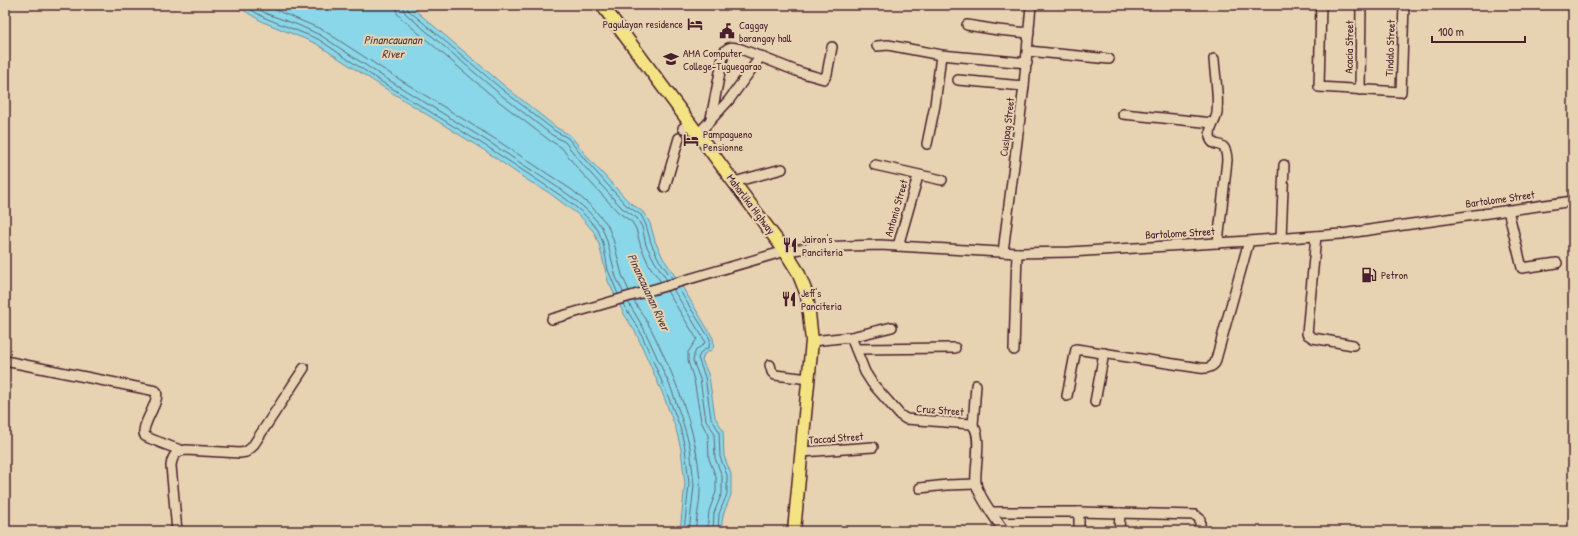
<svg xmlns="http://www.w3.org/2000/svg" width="1578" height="536" font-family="'Patrick Hand',sans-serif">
  <rect width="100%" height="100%" fill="#e7d3b2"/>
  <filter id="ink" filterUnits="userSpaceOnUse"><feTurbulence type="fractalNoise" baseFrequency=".025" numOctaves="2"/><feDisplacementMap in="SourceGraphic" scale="8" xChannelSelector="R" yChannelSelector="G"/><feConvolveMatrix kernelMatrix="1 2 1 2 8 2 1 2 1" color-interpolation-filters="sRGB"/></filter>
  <g filter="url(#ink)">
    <path fill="#89d7e8" stroke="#708d9c" d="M235,5H409L507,88L557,128L570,135L589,159L629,202L643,212L650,223L655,241L663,258L683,288L713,338C715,350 713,349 704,354L702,360L709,376L715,417L723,430L724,456L731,474V495L723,515L721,531H680L685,484L681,449L676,429L662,392L636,333L624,314L608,281L599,244L594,232L580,216L548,192L527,180L487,152L375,82L315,43L263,22Z"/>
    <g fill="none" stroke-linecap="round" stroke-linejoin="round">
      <g stroke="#636977" stroke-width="1">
        <path d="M243,5L265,18L318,39L377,79L489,148L566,199L583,213L598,230L603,243L608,270L618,294"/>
        <path d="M252,5L267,14L298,25L320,35L379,74L492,144L569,195L587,210L602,227L607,241L616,277L623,292"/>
        <path d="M264,5L323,30L383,69L495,139L572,190L591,206L607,224L613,239L622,275L629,291"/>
        <path d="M396,5L397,13L401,18L497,100L549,140L561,147L578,169L618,212L632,222L636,229L641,247L649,265L661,282"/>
        <path d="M402,5L405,13L501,95L552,135L565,142L583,165L622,208L637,218L642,227L646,245L655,262L667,280"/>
        <path d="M407,5L408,10L504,91L555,131L568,138L586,161L626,205L641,215L646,225L651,243L659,260L672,278"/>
        <path d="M678,288L710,339L709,347L701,352L698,358L705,377L711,418L719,431L720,457L727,475V494L719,514L718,531"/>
        <path d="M673,289L705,341L704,344L696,350L694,355L693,361L700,379L706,420L714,432L715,458L722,476V493L714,513L713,531"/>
        <path d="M667,291L697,339L688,352V361L694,380L701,421L708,435L709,459L716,477V492L709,511L707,531"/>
        <path d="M634,301C639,310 645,318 650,327C674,375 697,428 700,483C701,498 697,515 695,531"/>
        <path d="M628,302L644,329L671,388L684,426L690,447L694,485L689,531"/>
        <path d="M623,304L640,331L666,391L680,427L685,448L689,484L684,531"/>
      </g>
      <g stroke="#4a1f2b" stroke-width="12">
        <g id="minor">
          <path d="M1321,5L1319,87L1401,92L1404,5"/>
          <path d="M967,25L998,30L1029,33"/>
          <path d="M877,46L888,45L941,55L1027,63"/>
          <path d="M1028,51L1109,59"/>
          <path d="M1214,59C1215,76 1219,95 1217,113C1216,122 1207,129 1211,140C1215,149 1226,138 1227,160L1218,243"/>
          <path d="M958,80L1024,86"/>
          <path d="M1360,90L1361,5"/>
          <path d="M1123,114L1213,123"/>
          <path d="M711,118L724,52C729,45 734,47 741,49L799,72L824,79L827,74L832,47"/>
          <path d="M683,128L690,123"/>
          <path d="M698,134L729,100L761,56"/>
          <path d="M927,144L935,105L941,55"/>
          <path d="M875,165L942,180"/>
          <path d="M734,182L782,169"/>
          <path d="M665,187L679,138"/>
          <path d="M1508,210L1522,268L1557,263"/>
          <path d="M1316,236L1307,334L1313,338L1353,345"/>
          <path d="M1281,238L1284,165"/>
          <path d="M898,246L918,176"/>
          <path d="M1003,252L1024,86L1031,5"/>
          <path d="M552,319L785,251L816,247L880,245L1017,253L1070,252L1249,241L1341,234L1573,201"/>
          <path d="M851,337L892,327"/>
          <path d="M812,341L851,337L865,372L872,383L900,415L906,419L971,424C984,432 974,469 976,483C977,494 997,521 1004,531"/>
          <path d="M856,349L955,348"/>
          <path d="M1014,350L1017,253"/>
          <path d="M5,361L156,391C161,402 139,426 145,436C147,438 175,448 180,450"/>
          <path d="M770,365L772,372L775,375L809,379"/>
          <path d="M1067,396L1076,349L1200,368C1207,369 1211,368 1215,363L1249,241"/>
          <path d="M1095,402L1104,353"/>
          <path d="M973,425L976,385"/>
          <path d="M802,452L873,447"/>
          <path d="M920,488L947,485L976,484"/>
          <path d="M991,512H1079L1195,515L1200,519V531"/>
          <path d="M177,531L171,466C172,456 176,451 186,450L240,453L246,452L252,447L304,368"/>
          <path d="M1079,531V512"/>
          <path d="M1119,531L1120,513"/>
        </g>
      </g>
      <g stroke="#4a1f2b" stroke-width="15">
        <path id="major" d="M602,5L785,251L798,272L807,295L812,341L794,531"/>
      </g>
      <use href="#minor" stroke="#e7d3b2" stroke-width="9"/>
      <use href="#major" stroke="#f4e382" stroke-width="12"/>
    </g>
  </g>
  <defs>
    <g id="hotel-bare" transform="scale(1.2)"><path d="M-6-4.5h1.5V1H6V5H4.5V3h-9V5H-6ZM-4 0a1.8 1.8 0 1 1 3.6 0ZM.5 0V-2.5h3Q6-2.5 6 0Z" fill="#4a1f2b" stroke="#e7d3b2" stroke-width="2.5" paint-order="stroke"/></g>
    <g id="civic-bare" transform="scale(1.2)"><path d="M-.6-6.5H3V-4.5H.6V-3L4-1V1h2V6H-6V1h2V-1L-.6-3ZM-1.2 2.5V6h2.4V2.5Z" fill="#4a1f2b" stroke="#e7d3b2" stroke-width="2.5" paint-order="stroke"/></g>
    <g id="university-bare" transform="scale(1.2)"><path d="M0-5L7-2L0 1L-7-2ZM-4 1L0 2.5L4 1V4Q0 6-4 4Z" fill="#4a1f2b" stroke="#e7d3b2" stroke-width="2.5" paint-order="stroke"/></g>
    <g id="restaurant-bare" transform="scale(1.2)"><path d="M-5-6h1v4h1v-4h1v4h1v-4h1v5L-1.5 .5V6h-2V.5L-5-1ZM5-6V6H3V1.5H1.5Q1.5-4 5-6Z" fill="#4a1f2b" stroke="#e7d3b2" stroke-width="2.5" paint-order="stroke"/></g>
    <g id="fuel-bare" transform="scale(1.2)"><path d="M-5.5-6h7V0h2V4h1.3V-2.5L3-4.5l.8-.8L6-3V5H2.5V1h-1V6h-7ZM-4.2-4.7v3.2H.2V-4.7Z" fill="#4a1f2b" stroke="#e7d3b2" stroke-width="2.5" paint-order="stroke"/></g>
  </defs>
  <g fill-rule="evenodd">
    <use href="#hotel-bare" x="695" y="24"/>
    <use href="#civic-bare" x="727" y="31"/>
    <use href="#university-bare" x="671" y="59"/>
    <use href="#hotel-bare" x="691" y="140"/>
    <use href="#restaurant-bare" x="790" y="245"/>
    <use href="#fuel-bare" x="1369" y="275"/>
    <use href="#restaurant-bare" x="789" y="299"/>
  </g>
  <g text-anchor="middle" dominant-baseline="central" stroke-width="4" stroke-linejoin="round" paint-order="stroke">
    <g font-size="11" fill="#4a1f2b" stroke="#e7d3b2" text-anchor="start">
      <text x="683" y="24" text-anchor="end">Pagulayan residence</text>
      <text x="739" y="25">Caggay<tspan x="739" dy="13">barangay hall</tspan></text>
      <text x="683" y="53">AMA Computer<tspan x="683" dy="13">College-Tuguegarao</tspan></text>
      <text x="703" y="134">Pampagueno<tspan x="703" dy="13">Pensionne</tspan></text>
      <text x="802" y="239">Jairon's<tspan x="802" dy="13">Panciteria</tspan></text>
      <text x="1381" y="275">Petron</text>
      <text x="801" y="293">Jeff's<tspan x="801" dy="13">Panciteria</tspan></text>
    </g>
    <g font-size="11" fill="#4a1f2b" stroke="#e7d3b2">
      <text transform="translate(1349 47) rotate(-89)">Acacia Street</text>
      <text transform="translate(1390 48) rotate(-88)">Tindalo Street</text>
      <text transform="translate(1007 127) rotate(-83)">Cusipag Street</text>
      <text transform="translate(1500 199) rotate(-8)">Bartolome Street</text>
      <text transform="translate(751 204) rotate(53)">Maharlika Highway</text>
      <text transform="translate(896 208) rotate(-74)">Antonio Street</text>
      <text transform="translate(1180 233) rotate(-3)">Bartolome Street</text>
      <text transform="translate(940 410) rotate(4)">Cruz Street</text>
      <text transform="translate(836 438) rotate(-4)">Taccad Street</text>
    </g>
    <g font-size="12" font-style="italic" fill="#533b47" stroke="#e7d3b2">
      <text x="393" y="39">Pinancauanan<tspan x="393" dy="14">River</tspan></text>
      <text transform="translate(649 292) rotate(65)">Pinancauanan River</text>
    </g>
  </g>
  <rect width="1578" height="536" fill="none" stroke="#e7d3b2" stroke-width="20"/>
  <rect x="10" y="10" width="1558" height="516" fill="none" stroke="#4a1f2b" stroke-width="1.5" filter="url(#ink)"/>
  <path d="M1432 36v6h93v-6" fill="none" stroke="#4a1f2b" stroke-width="2"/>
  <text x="1438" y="36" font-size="12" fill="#4a1f2b" stroke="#e7d3b2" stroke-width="3" paint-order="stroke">100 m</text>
</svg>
